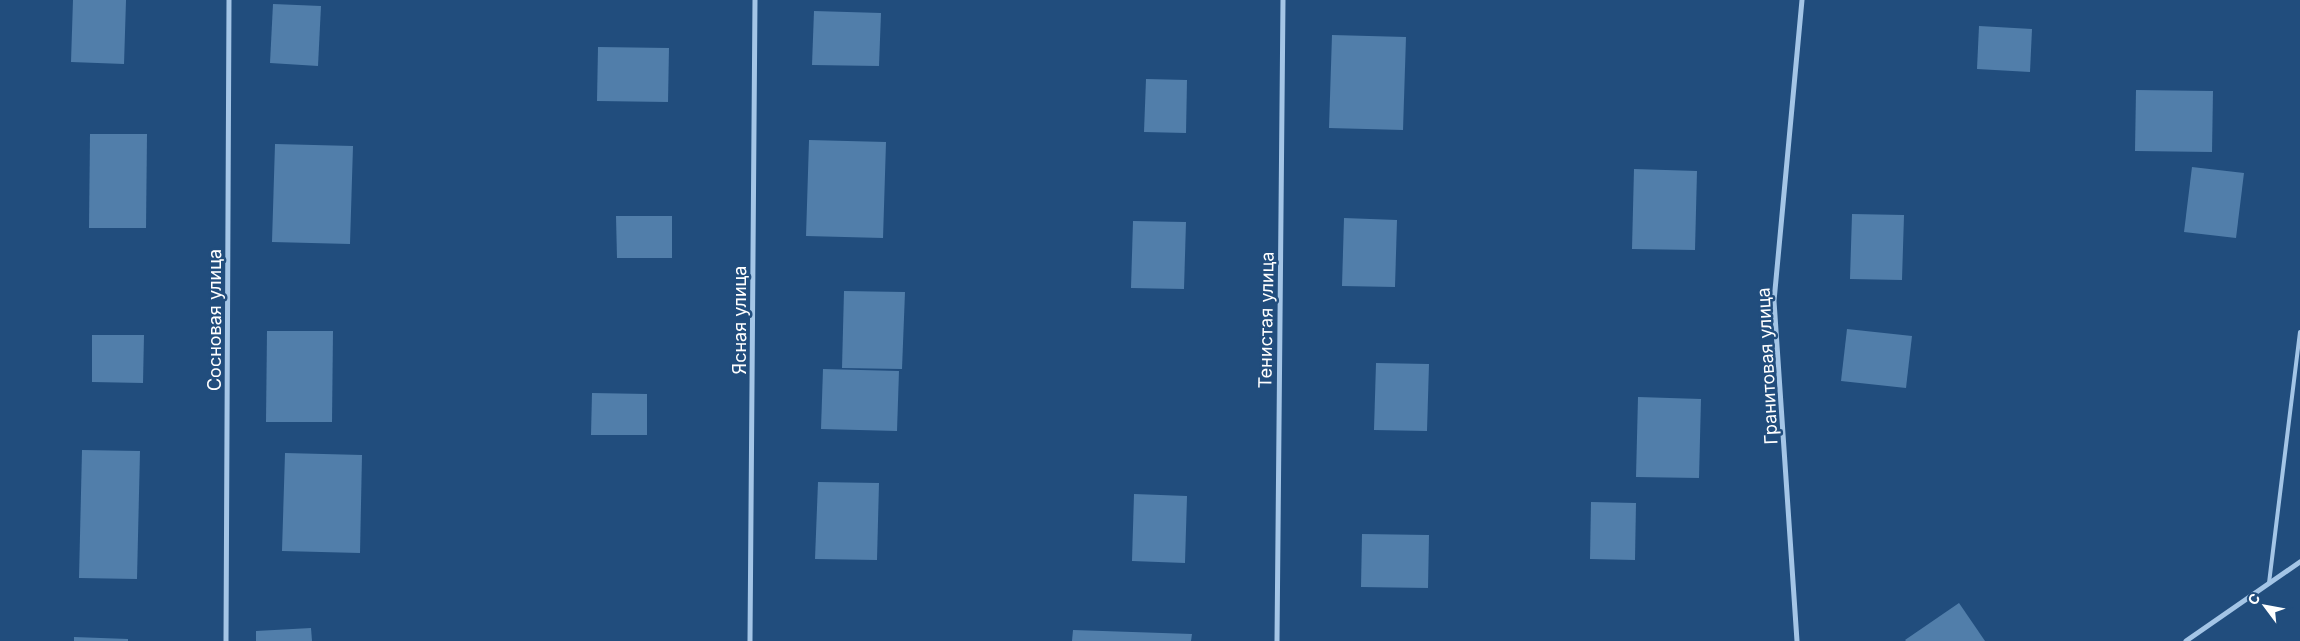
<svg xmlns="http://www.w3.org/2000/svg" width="2300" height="641" font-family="Inter,sans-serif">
  <rect width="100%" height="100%" fill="#214d7d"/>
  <g fill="#517eaa">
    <path d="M73,0H126L124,64L71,62Z"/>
    <path d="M273,4L321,6L318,66L270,63Z"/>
    <path d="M814,11L881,13L879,66L812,65Z"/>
    <path d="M1979,26L2032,29L2030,72L1977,69Z"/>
    <path d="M1332,35L1406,37L1403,130L1329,128Z"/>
    <path d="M598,47L669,48L668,102L597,101Z"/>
    <path d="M1146,79L1187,80L1186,133L1144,132Z"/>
    <path d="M2136,90L2213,91L2212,152L2135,151Z"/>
    <path d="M90,134H147L146,228H89Z"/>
    <path d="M809,140L886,142L883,238L806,236Z"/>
    <path d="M275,144L353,146L350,244L272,242Z"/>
    <path d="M2192,167L2244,173L2236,238L2184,232Z"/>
    <path d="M1634,169L1697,171L1695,250L1632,249Z"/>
    <path d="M1852,214L1904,215L1902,280L1850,279Z"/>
    <path d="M616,216H672V258H617Z"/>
    <path d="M1344,218L1397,220L1395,287L1342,286Z"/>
    <path d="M1133,221L1186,222L1184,289L1131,288Z"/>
    <path d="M844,291L905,292L902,369L842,368Z"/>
    <path d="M1847,329L1912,336L1906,388L1841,381Z"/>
    <path d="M267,331H333L332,422H266Z"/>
    <path d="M92,335H144L143,383L92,382Z"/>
    <path d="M1376,363L1429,364L1427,431L1374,430Z"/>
    <path d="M823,369L899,371L897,431L821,429Z"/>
    <path d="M592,393L647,394V435H591Z"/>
    <path d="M1638,397L1701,399L1699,478L1636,477Z"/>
    <path d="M82,450L140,451L137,579L79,578Z"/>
    <path d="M285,453L362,455L360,553L282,551Z"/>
    <path d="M818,482L879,483L877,560L815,559Z"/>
    <path d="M1134,494L1187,496L1185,563L1132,561Z"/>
    <path d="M1591,502L1636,503L1635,560L1590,559Z"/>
    <path d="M1362,534L1429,535L1428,588L1361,587Z"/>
    <path d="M1959,603L1985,641H1906L1905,640Z"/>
    <path d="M311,628L312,641H256V631Z"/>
    <path d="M1073,630L1192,634L1191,641H1072Z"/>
    <path d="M74,637L128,639V641H74Z"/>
  </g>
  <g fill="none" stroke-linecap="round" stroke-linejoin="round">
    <path stroke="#a4c5e6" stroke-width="4" d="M2269,583L2300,332"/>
    <g stroke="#a4c5e6" stroke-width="5">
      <path d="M226,641L229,0"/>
      <path d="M750,641L755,0"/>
      <path d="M1277,641L1283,0"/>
      <path d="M1797,641L1774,301L1802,0"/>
      <path d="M2186,641L2300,562"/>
    </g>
  </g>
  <g text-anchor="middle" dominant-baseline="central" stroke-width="5" stroke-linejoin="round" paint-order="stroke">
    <g font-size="18" fill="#fff" stroke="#214d7d">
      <text transform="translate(214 320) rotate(-90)">Сосновая улица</text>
      <text transform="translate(739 320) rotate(-90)">Ясная улица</text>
      <text transform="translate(1266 320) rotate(-89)">Тенистая улица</text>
      <text transform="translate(1767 366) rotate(-93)">Гранитовая улица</text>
    </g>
  </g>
  <g transform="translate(2265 606) rotate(302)" stroke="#214d7d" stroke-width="4" paint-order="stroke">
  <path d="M0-4L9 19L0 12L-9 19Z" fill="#ffffff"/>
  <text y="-8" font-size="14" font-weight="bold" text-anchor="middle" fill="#ffffff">С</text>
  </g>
</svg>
